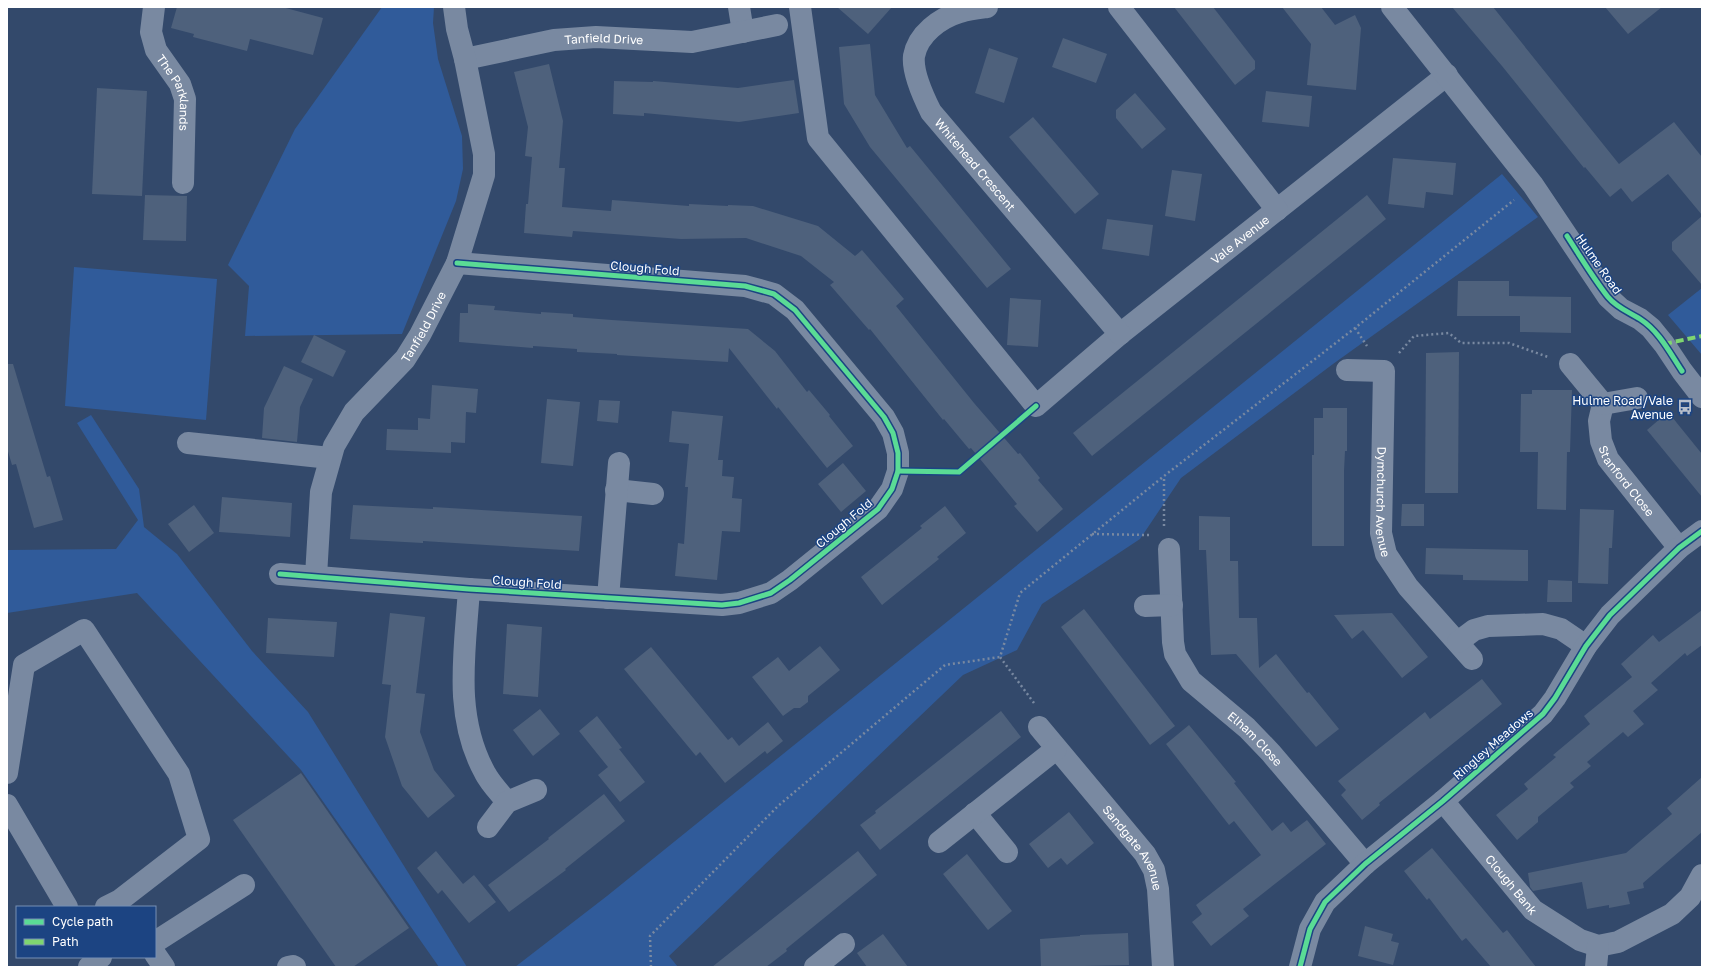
<svg xmlns="http://www.w3.org/2000/svg" width="1709" height="974" font-family="'Golos Text',sans-serif">
  <rect width="100%" height="100%" fill="#33496b"/>
  <g fill="#305b9a">
    <path d="M382,7H434L433,23L438,59L462,136L463,169L456,201L402,334L245,336L249,286L228,265L295,129Z"/>
    <path d="M1502,174L1538,217L1333,364L1181,478L1140,539L1042,604L1017,650L963,675L669,956L678,967H515L607,896Z"/>
    <path d="M74,267L217,279L206,420L65,406Z"/>
    <path d="M1702,288V355L1668,315Z"/>
    <path d="M91,415L139,489L144,527L177,554L252,651L308,712L467,967H439L301,770L137,593L7,613V550L116,549L138,520L77,423Z"/>
  </g>
  <g fill="#4e617c">
    <path d="M177,7H282L323,18L313,55L250,39L247,51L193,37L194,34L171,28Z"/>
    <path d="M837,7H892L868,34Z"/>
    <path d="M1174,7H1213L1255,61V69L1235,85Z"/>
    <path d="M1282,7H1321L1335,25L1355,15L1361,28L1356,90L1307,85L1311,44Z"/>
    <path d="M1452,7H1493L1619,164L1674,122L1702,157V215L1668,174L1632,202L1621,188L1610,197L1585,167L1584,168L1502,66Z"/>
    <path d="M1605,7H1662L1628,34Z"/>
    <path d="M1063,38L1107,54L1096,83L1052,67Z"/>
    <path d="M870,44L875,95L907,148L910,146L1011,269L987,288L870,147L844,104L839,47Z"/>
    <path d="M989,48L1018,58L1004,103L975,93Z"/>
    <path d="M549,64L563,121L559,168H565L562,207L611,211L612,200L689,206V204L728,206V205L753,206L818,226L855,256L862,250L904,299L896,306L974,403L1018,454L1020,453L1040,478L1038,480L1063,509L1037,532L1014,506L1017,504L971,448L969,449L944,419L943,420L870,329L869,330L830,285L834,282L801,256L746,238L681,239L573,231L572,237L524,233L526,204H528L532,157L525,156L528,127L514,72Z"/>
    <path d="M794,80L799,113L739,122L644,113V116L613,114L614,81L653,82V81L738,88Z"/>
    <path d="M97,88L147,91L142,196L92,194Z"/>
    <path d="M1266,91L1312,96L1309,127L1262,122Z"/>
    <path d="M1135,93L1166,129L1142,149L1116,118V110Z"/>
    <path d="M1033,117L1099,194L1075,214L1009,137Z"/>
    <path d="M1393,158L1456,163L1453,195L1426,192L1424,208L1388,204Z"/>
    <path d="M1172,170L1202,174L1195,221L1165,216Z"/>
    <path d="M145,195L187,196L186,241L143,240Z"/>
    <path d="M1367,195L1386,219L1092,456L1073,433Z"/>
    <path d="M1702,216V285L1672,250V242Z"/>
    <path d="M1107,219L1153,225L1149,256L1102,249Z"/>
    <path d="M1458,281H1509V296L1571,297V333L1520,332V316H1457Z"/>
    <path d="M1010,298L1041,300L1038,347L1007,345Z"/>
    <path d="M468,304L495,306L494,310L541,314V312L573,314V317L612,320L748,329L775,351L807,392L809,390L830,415L829,416L853,446L827,468L778,407L777,409L729,348L728,362L617,355V354L577,352V349L533,346V348L459,342L460,313H468Z"/>
    <path d="M314,335L346,351L333,377L301,362Z"/>
    <path d="M1459,352L1458,493H1425L1426,353Z"/>
    <path d="M7,364H13L47,477L50,476L63,520L34,528L16,464L12,465L7,448Z"/>
    <path d="M284,366L313,379L300,407L297,442L262,438L264,408Z"/>
    <path d="M432,385L478,389L476,413L466,412L465,443L451,442V453L386,450L387,429L418,430V418L430,419Z"/>
    <path d="M1532,390H1572L1570,452H1567L1566,510L1537,509L1538,452H1520L1521,394H1532Z"/>
    <path d="M547,399L580,402L573,466L541,463Z"/>
    <path d="M599,400L620,401L618,423L597,421Z"/>
    <path d="M1323,408H1347V451H1345L1344,471V546H1312V455H1314V418H1323Z"/>
    <path d="M672,411L723,416L718,460H723L722,476L734,477L732,498L742,499L740,532L722,531L717,580L675,576L678,543L684,544L688,487H685L689,444L669,442Z"/>
    <path d="M1668,412L1702,454V497L1647,430Z"/>
    <path d="M843,463L866,491L841,512L818,484Z"/>
    <path d="M222,497L292,503L290,537L219,532Z"/>
    <path d="M1402,504H1424V526H1401Z"/>
    <path d="M194,505L214,533L189,552L168,524Z"/>
    <path d="M353,505L433,509V507L582,516L579,551L423,541V543L350,539Z"/>
    <path d="M945,506L966,533L937,557L939,559L882,605L861,577L922,528L920,526Z"/>
    <path d="M1580,509L1614,510L1612,548H1609L1608,584L1578,583Z"/>
    <path d="M1199,516L1230,517V561H1238L1239,618H1257L1259,668L1276,654L1307,693L1309,692L1339,729L1316,747L1236,654L1211,655L1206,550H1199Z"/>
    <path d="M1426,548L1528,550V581L1463,580V575L1425,574Z"/>
    <path d="M1548,580L1572,581V602H1547Z"/>
    <path d="M1084,609L1175,726L1150,745L1061,627Z"/>
    <path d="M1702,610V645L1687,656L1685,653L1651,683L1658,690L1633,711L1644,724L1628,737L1623,732L1587,762L1591,766L1570,783L1574,787L1538,817V822L1517,840L1496,815L1528,789L1524,784L1556,757L1553,755L1590,724L1584,716L1632,677L1621,664L1653,635L1659,642Z"/>
    <path d="M390,613L425,617L416,693L425,694L420,732L434,770L455,796L428,818L402,786L385,737L391,685L382,684Z"/>
    <path d="M1392,613L1428,657L1402,678L1363,630L1352,639L1334,615Z"/>
    <path d="M268,618L337,622L334,657L266,653Z"/>
    <path d="M507,624L542,627L538,697L503,694Z"/>
    <path d="M820,646L840,670L808,696V702L800,708H794L783,716L752,677L778,657L789,671Z"/>
    <path d="M651,647L728,740L732,737L739,746L768,722L783,741L767,754L765,751L725,783L700,752L696,756L624,669Z"/>
    <path d="M1482,679L1502,704L1379,803L1380,805L1362,820L1341,795L1346,790L1338,781L1425,712L1430,719Z"/>
    <path d="M540,709L560,734L533,756L513,730Z"/>
    <path d="M1001,711L1021,737L880,850L860,825L876,813L875,811Z"/>
    <path d="M597,716L622,748L619,749L645,782L620,802L598,775L608,767L579,731Z"/>
    <path d="M1189,725L1236,782L1234,783L1272,831L1283,822L1291,832L1307,820L1326,844L1243,909L1249,916L1211,946L1192,922L1202,914L1196,905L1261,855L1234,821L1229,825L1166,744Z"/>
    <path d="M301,773L409,928L353,967H336L233,820Z"/>
    <path d="M1702,777V832L1643,883L1644,888L1627,892L1630,904L1609,908V905L1587,909L1582,882L1533,891L1530,887L1528,873L1626,853L1672,814L1667,808Z"/>
    <path d="M604,794L625,821L565,869L566,870L509,912L488,885L549,839L548,838Z"/>
    <path d="M1069,812L1094,843L1067,865L1061,858L1048,868L1029,844Z"/>
    <path d="M1432,848L1503,933L1507,930L1536,967H1491L1466,938L1462,941L1429,898L1427,900L1404,871Z"/>
    <path d="M436,851L463,884L474,875L496,902L469,923L442,890L438,894L417,868Z"/>
    <path d="M858,851L877,875L786,949L787,951L766,967H712Z"/>
    <path d="M967,854L1012,911L988,930L943,874Z"/>
    <path d="M1365,926L1393,934L1391,941L1399,943L1393,965L1358,956Z"/>
    <path d="M1128,933L1129,965L1041,967L1040,939L1080,936V935Z"/>
    <path d="M883,934L908,967H867L857,953Z"/>
  </g>
  <g fill="none" stroke-linecap="round" stroke-linejoin="round">
    <g stroke="#7989a1" stroke-width="2.5" stroke-dasharray="2 3" stroke-linecap="butt">
      <path d="M1355,328L1367,346"/>
      <path d="M1399,353L1414,336L1449,333L1461,343H1509L1548,357"/>
      <path d="M1164,526V477"/>
      <path d="M1092,534L1149,535"/>
      <path d="M1034,703L1000,657L1020,593L1164,476L1355,328L1514,200"/>
      <path d="M651,967L650,936L778,806L945,665L1000,657"/>
    </g>
    <g stroke="#7989a1" stroke-width="22">
      <path id="s1" d="M154,7L151,32L156,50L180,84L185,99L183,183"/>
      <path d="M739,7L743,32"/>
      <path id="s2" d="M800,7L818,138L1036,406L1120,334L1447,75"/>
      <path id="s3" d="M987,7C979,8 969,9 960,12C940,18 918,34 914,56C912,72 924,98 931,112L1120,334"/>
      <path d="M1119,7L1277,210"/>
      <path d="M1392,7L1533,185L1608,297L1621,309L1640,319L1651,328L1664,344L1682,371L1702,397"/>
      <path id="s4" d="M465,59L554,40L596,37L692,42L777,25"/>
      <path id="s5" d="M1570,364L1603,404L1599,421L1601,441L1608,459L1679,548"/>
      <path id="s6" d="M1347,370L1384,371L1381,533L1386,554L1408,587L1472,659"/>
      <path d="M1603,404L1637,398"/>
      <path d="M188,443L330,458"/>
      <path d="M616,490L653,494"/>
      <path id="s7" d="M1169,549L1173,642L1175,654L1191,681L1247,728L1271,753L1365,864"/>
      <path d="M280,574L469,589L722,605L739,603L771,593L790,580L878,509L892,489L898,471V453L893,433L884,417L795,310L774,294L745,286L457,263"/>
      <path id="s8" d="M316,576L321,492L334,446L354,412L405,359L420,335L457,263L484,175V154L465,59L457,29L454,7"/>
      <path d="M469,589C465,652 453,715 485,773C490,783 500,793 507,802"/>
      <path d="M608,598L619,463"/>
      <path d="M1145,606L1172,605"/>
      <path d="M1458,642L1474,630L1488,626L1543,624L1561,629L1586,646"/>
      <path id="s9" d="M1039,727L1145,854L1154,870L1158,889L1163,967"/>
      <path d="M7,773L24,665L84,630L179,774L199,839L120,900L106,907"/>
      <path id="s10" d="M1443,801L1533,910L1580,940L1598,946L1618,942L1672,914L1690,897L1702,875"/>
      <path d="M7,805L67,907"/>
      <path d="M975,813L1007,852"/>
      <path d="M488,827L507,802L536,790"/>
      <path d="M939,842L1056,749"/>
      <path d="M155,942L244,885"/>
      <path d="M155,954L164,967"/>
      <path d="M89,967L101,957"/>
      <path d="M288,967L293,966L295,967"/>
      <path d="M815,967L844,944"/>
      <path d="M1300,967L1310,929L1325,902L1365,864L1443,801L1543,714L1555,698L1586,646L1610,615L1679,548L1702,531"/>
      <path d="M1596,967L1598,946"/>
    </g>
    <path stroke="#7fd670" stroke-width="4" stroke-dasharray="8 4" stroke-linecap="butt" d="M1664,344L1702,336"/>
    <g stroke="#1c4482" stroke-width="8">
      <g id="cycleway">
        <path d="M1567,236C1580,256 1593,278 1608,297C1617,308 1629,312 1640,319C1659,331 1670,353 1682,371"/>
        <path d="M898,471L959,472L1036,406"/>
        <path d="M280,574L469,589L722,605L739,603L771,593L790,580L878,509L892,489L898,471V453L893,433L884,417L795,310L774,294L745,286L457,263"/>
        <path d="M1300,967L1310,929L1325,902L1365,864L1443,801L1543,714L1555,698L1586,646L1610,615L1679,548L1702,531"/>
      </g>
    </g>
    <use href="#cycleway" stroke="#5adb95" stroke-width="5"/>
  </g>
  <defs>
    <g id="bus-bare" transform="scale(1.2)"><path d="M-5-6H5V4H4V6H2V4H-2V6H-4V4H-5ZM-3.5-4V0h7V-4ZM-3.5 1.2v1.5H-2V1.2ZM2 1.2v1.5H3.5V1.2Z" fill="#b8bfcb" stroke="#1c4482" stroke-width="2.5" paint-order="stroke"/></g>
  </defs>
  <g fill-rule="evenodd">
    <use href="#bus-bare" x="1685" y="407"/>
  </g>
  <g text-anchor="middle" dominant-baseline="central" stroke-width="3" stroke-linejoin="round" paint-order="stroke">
    <g font-size="12" fill="#fff" stroke="#1c4482">
      <text stroke="none"><textPath href="#s4" startOffset="141">Tanfield Drive</textPath></text>
      <text stroke="none"><textPath href="#s1" startOffset="92">The Parklands</textPath></text>
      <text stroke="none"><textPath href="#s3" startOffset="222">Whitehead Crescent</textPath></text>
      <text stroke="none"><textPath href="#s2" startOffset="741">Vale Avenue</textPath></text>
      <text transform="translate(1599 264) rotate(55)">Hulme Road</text>
      <text transform="translate(645 268) rotate(5)">Clough Fold</text>
      <text stroke="none"><textPath href="#s8" startOffset="282">Tanfield Drive</textPath></text>
      <text stroke="none"><textPath href="#s5" startOffset="137">Stanford Close</textPath></text>
      <text stroke="none"><textPath href="#s6" startOffset="168">Dymchurch Avenue</textPath></text>
      <text transform="translate(844 523) rotate(-40)">Clough Fold</text>
      <text transform="translate(527 582) rotate(4)">Clough Fold</text>
      <text stroke="none"><textPath href="#s7" startOffset="223">Elham Close</textPath></text>
      <text transform="translate(1493 744) rotate(-41)">Ringley Meadows</text>
      <text stroke="none"><textPath href="#s9" startOffset="154">Sandgate Avenue</textPath></text>
      <text stroke="none"><textPath href="#s10" startOffset="108">Clough Bank</textPath></text>
    </g>
    <g font-size="12" fill="#fff" stroke="#1c4482" text-anchor="end">
      <text x="1673" y="400">Hulme Road/Vale<tspan x="1673" dy="14">Avenue</tspan></text>
    </g>
  </g>
  <rect width="1709" height="974" fill="none" stroke="#ffffff" stroke-width="16"/>
  <rect x="16" y="906" width="140" height="52" fill="#1c4482" stroke="#778fb4"/>
  <rect x="24" y="919" width="20" height="6" fill="#5adb95" stroke="#778fb4"/>
  <text x="52" y="926" font-size="12" fill="#ffffff">Cycle path</text>
  <rect x="24" y="939" width="20" height="6" fill="#7fd670" stroke="#778fb4"/>
  <text x="52" y="946" font-size="12" fill="#ffffff">Path</text>
</svg>
